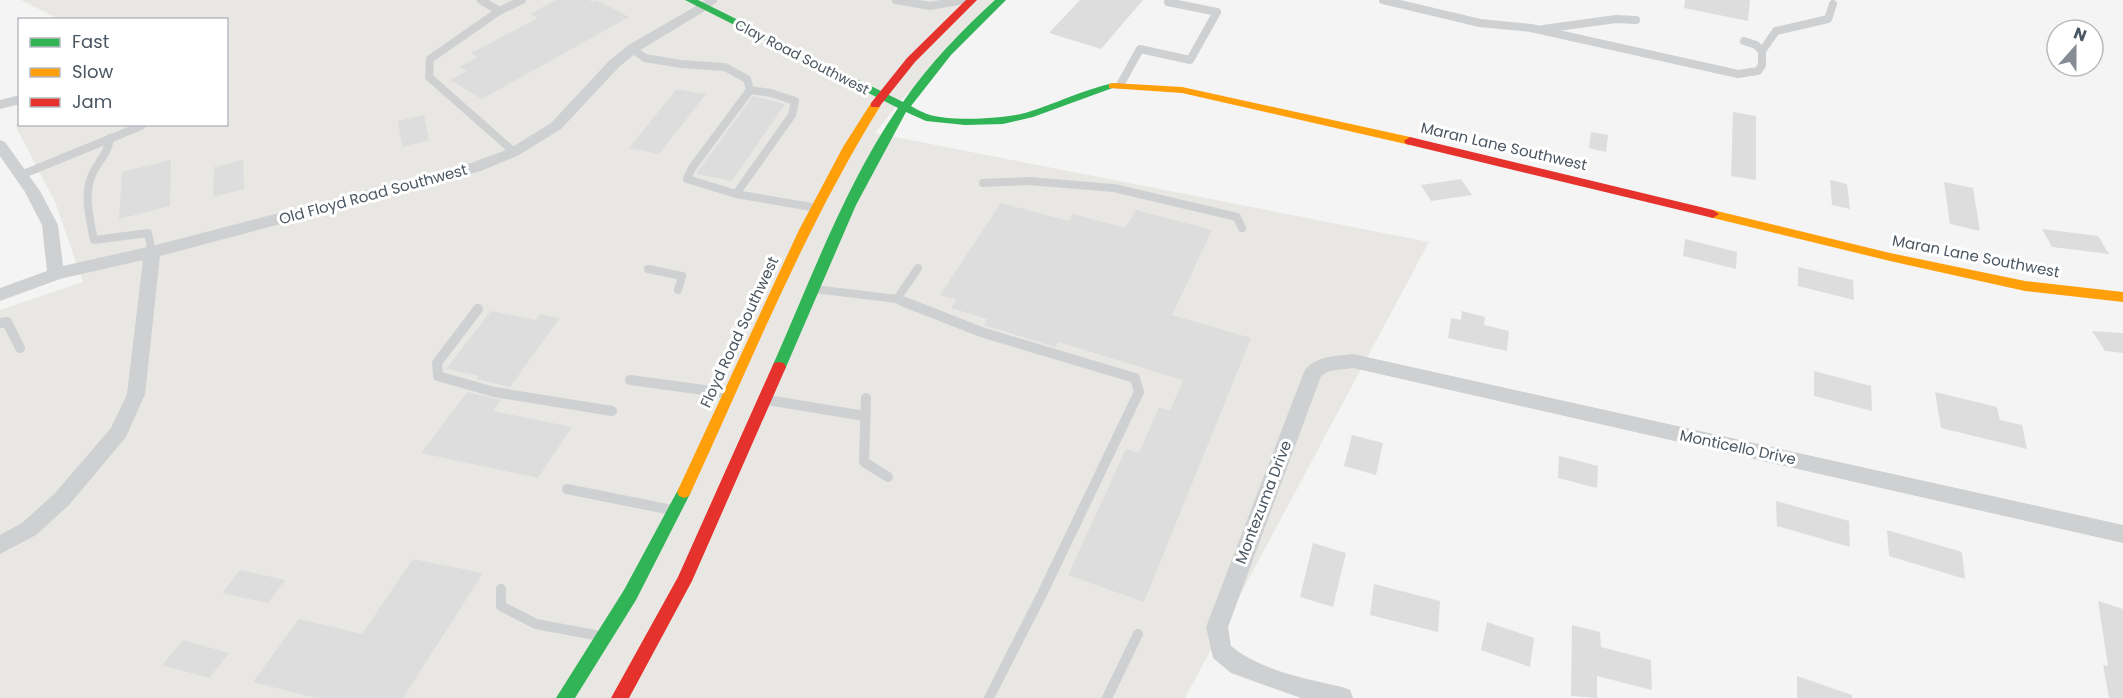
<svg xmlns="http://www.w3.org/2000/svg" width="2123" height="698" font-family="Poppins,sans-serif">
  <rect width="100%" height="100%" fill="#f4f4f4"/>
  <path fill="#e8e7e3" d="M21,0H1001L901,100L875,133L1429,242L1185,698H0V310L83,282L55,202L15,125L19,123L20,124H226V20L59,19Z"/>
  <g fill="#ddddde">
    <path d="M556,0H589L593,2L597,0L629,17L482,99L450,80L467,71L459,67L478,57L471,53L538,18L530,14Z"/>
    <path d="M1080,0H1143L1101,49L1049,33Z"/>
    <path d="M1685,0H1750L1748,21L1684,8Z"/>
    <path d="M677,89L706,94L659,154L629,148Z"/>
    <path d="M753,96L785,104L732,181L696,174Z"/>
    <path d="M1733,112L1756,116V180L1731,176Z"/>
    <path d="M424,115L429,140L402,147L398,121Z"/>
    <path d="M1591,132L1608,135L1606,152L1589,148Z"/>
    <path d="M171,160L170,206L119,219L122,172Z"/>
    <path d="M243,160L244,189L213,197L214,167Z"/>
    <path d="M1461,179L1472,195L1431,201L1421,185Z"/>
    <path d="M1830,180L1847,184L1850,209L1832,205Z"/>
    <path d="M1944,182L1973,188L1980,231L1950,224Z"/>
    <path d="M1001,203L1069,221L1073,214L1125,228L1136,210L1212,230L1172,315L1251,338L1144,602L1068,575L1126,449L1139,453L1159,407L1170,411L1183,380L1058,342L1055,347L984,325L987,319L951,308L957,300L940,295Z"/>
    <path d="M2042,229L2098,236L2109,254L2052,247Z"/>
    <path d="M1685,239L1737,252L1736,269L1683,256Z"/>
    <path d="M1798,267L1853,280L1854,300L1798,286Z"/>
    <path d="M491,311L536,320L540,314L560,318L510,387L476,379L479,376L446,369Z"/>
    <path d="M1462,311L1485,317L1484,325L1509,331L1507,351L1448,338L1451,318L1461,320Z"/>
    <path d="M2092,331L2123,333V353L2105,351Z"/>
    <path d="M1814,371L1871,386L1872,411L1814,396Z"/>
    <path d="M467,392L501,400L493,411L572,427L538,478L421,453Z"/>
    <path d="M1935,392L1997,407L2000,420L2022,425L2027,449L1941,428Z"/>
    <path d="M1352,435L1383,443L1376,475L1344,466Z"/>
    <path d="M1559,456L1598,466L1597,488L1558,478Z"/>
    <path d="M1776,501L1849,521L1850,547L1777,526Z"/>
    <path d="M1887,530L1962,552L1965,579L1889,556Z"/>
    <path d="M1313,543L1346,553L1333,607L1300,597Z"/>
    <path d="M413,559L483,573L403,698H316L253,682L299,619L362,634Z"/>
    <path d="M240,570L285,580L268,603L222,593Z"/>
    <path d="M1374,584L1440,601L1438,632L1370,615Z"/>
    <path d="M2098,601L2123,609V698H2109L2103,665L2108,666Z"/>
    <path d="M1487,622L1534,638L1530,667L1481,650Z"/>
    <path d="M1572,625L1600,632L1601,647L1651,660L1652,690L1597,676V698L1571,696Z"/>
    <path d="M183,640L229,653L209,678L162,665Z"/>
    <path d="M1797,676L1852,695V698H1797Z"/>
  </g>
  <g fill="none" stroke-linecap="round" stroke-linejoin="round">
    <g stroke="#ced0d2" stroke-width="8">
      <path d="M481,0L499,11L522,0"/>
      <path d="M896,0L930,6L963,0"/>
      <path d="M1383,0L1480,23L1531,28L1738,74L1758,71L1762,65V51L1756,45L1744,41"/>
      <path d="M703,6L713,0"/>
      <path d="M499,11L430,59L429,77L514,152"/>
      <path d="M1543,29L1616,19L1636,20"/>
      <path d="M632,49L645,58L681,64L725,67L747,79L750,90L692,168L687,179L736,194L817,208"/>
      <path d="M1762,51L1776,31L1828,19L1833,4"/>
      <path d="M1120,85L1140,49L1190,60L1217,12L1168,2"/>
      <path d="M110,138C108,154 98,161 92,175C83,195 90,220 94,240L148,233L152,252"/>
      <path d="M21,175L141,126"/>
      <path d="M983,183L1028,181L1114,188L1237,217L1242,228"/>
      <path d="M736,194L792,115L795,101L771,93L750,90"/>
      <path d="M648,269L682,276L678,290"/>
      <path d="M814,289L897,299L918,268"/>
      <path d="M897,299L906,303"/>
    </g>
    <g stroke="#ced0d2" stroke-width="10">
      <path d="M902,301L984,333L1135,378L1139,392L1042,594L989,698"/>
      <path d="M478,309L437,363L438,376L494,392L612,411"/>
      <path d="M0,323L7,322L20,348"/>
      <path d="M630,380L726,393"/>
      <path d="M866,398L864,462L888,477"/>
      <path d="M767,400L865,416"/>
      <path d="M567,489L672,510"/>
      <path d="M501,589V606L536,624L600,636"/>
      <path d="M1107,698L1138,634"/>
    </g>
    <g fill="#ced0d2" fill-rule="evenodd">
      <path d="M703,2L710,6L708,9L637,52L619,67L561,129L519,155L481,171L160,256L145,394L126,437L69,505L36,535L0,554V535L22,523L55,493L111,428L127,394L143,260L60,279L0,301V288L47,271L42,225L25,192L0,156V140L5,142L40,191L58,225L63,266L152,246L471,163L509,149L551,123L609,61L627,46Z"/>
      <path d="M20,95V104L0,109V100Z"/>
      <path d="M1353,354L2123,525V543L1353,368L1329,371L1321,376L1228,627L1231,646C1262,671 1304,678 1342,687L1350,690L1353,698H1301L1231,673L1213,658L1206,627L1304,372C1313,356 1337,356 1353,354Z"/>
    </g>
    <g fill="#30b455" fill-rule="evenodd">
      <path d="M685,0H698L903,102C929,64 961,31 995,0H1006L951,55L911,106C916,109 922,112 927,114C950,122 1002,119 1025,113C1055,104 1082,90 1113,83L1118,86L1033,117L1003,124L965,125L926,121L906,112L856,205L786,367L784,371H774L772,367C811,280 844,187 898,108Z"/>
      <path d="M684,486L689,488L691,492L636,600L575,698H556L624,590L679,488Z"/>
    </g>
    <g fill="#ff9f0a" fill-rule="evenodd">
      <path d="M1113,83L1182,87L1410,137L1416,141L1410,145L1182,93L1109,88V84Z"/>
      <path d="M875,102L881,105C805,227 751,362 691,492L689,496L684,498L679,496L677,492L799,230L843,147L871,103Z"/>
      <path d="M1713,210L1890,253L2025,281L2123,292V302L2025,291L1890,261L1709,217L1707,214Z"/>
    </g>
    <g fill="#e5322d" fill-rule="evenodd">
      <path d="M966,0H977L915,62L879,107H871V103L907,58Z"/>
      <path d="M1410,137L1713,210L1719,214L1713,218L1406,144L1404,141Z"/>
      <path d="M779,362L784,363L786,367L692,581L629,698H611L678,577L772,367L774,363Z"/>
    </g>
  </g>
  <g text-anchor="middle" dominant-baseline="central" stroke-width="6" stroke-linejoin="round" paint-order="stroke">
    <g font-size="14" fill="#4a5661" stroke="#fff">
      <text transform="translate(802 57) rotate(27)">Clay Road Southwest</text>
    </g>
    <g font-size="15" fill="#4a5661" stroke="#fff">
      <text transform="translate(1504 146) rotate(13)">Maran Lane Southwest</text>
      <text transform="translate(373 194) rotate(-15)">Old Floyd Road Southwest</text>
      <text transform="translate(1976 256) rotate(11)">Maran Lane Southwest</text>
      <text transform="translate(739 332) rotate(-65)">Floyd Road Southwest</text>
      <text transform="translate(1738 447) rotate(12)">Monticello Drive</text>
      <text transform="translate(1263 502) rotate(-69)">Montezuma Drive</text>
    </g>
  </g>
  <rect x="18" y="18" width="210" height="108" fill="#ffffff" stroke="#b7bbc0" stroke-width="1.5"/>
  <rect x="30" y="38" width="30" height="9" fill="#30b455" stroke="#b7bbc0" stroke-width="1.5"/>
  <text x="72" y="48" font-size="18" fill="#4a5661">Fast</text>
  <rect x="30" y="68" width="30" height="9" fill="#ff9f0a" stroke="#b7bbc0" stroke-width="1.5"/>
  <text x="72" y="78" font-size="18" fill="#4a5661">Slow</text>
  <rect x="30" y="98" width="30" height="9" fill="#e5322d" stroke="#b7bbc0" stroke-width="1.5"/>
  <text x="72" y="108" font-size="18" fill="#4a5661">Jam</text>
  <g transform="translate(2075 48) rotate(21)"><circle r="28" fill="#ffffff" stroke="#b7bbc0" stroke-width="1.5"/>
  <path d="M0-4.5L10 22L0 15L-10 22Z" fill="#868d94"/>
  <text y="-9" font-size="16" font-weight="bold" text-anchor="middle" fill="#4a5661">N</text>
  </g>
</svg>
